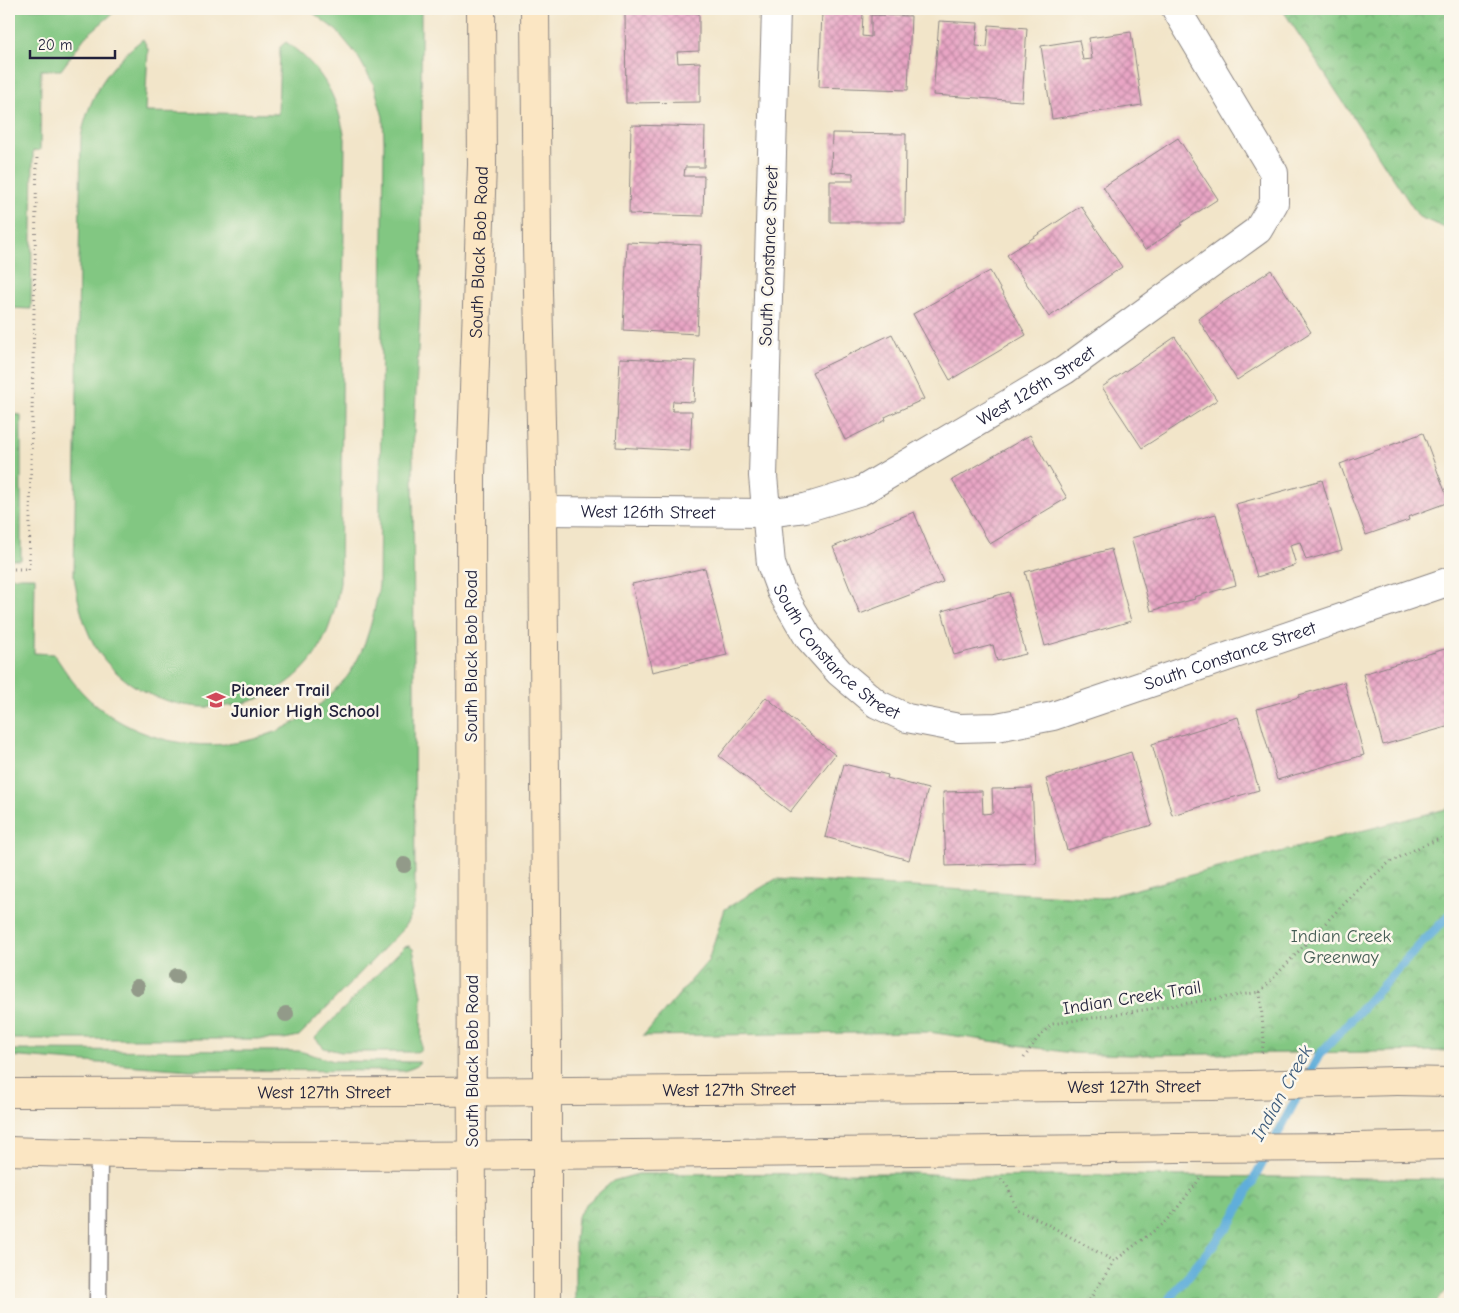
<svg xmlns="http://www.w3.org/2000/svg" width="1459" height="1313" font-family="'Comic Neue',sans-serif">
  <defs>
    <pattern id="park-crowns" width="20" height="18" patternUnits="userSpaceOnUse" patternTransform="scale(1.25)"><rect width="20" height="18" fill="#82c782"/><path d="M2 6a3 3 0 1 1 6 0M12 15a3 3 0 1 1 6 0" fill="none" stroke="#6aa16c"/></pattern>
    <pattern id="building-cross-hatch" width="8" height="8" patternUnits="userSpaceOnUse" patternTransform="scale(1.25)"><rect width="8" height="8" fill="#e9a5c5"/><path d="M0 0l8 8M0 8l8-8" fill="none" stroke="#bc86a1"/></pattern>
  </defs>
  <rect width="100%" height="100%" fill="#fbf7ec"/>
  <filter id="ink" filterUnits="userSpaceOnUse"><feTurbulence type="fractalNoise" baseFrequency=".02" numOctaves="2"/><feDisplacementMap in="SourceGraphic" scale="10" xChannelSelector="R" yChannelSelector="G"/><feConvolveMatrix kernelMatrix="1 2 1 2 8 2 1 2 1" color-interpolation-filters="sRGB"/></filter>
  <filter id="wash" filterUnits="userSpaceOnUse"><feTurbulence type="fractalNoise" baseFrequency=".0096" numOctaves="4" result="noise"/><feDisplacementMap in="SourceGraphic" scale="20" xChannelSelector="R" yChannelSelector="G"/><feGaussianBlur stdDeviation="1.12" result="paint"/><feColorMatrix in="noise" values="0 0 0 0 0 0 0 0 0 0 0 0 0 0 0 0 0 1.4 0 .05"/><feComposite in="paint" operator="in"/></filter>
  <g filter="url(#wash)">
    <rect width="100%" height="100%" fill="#f2e5c9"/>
    <g fill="#82c782" stroke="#52745e">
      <path d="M9,9H118L85,37L61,70H41L40,150L33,151L31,309L9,308Z"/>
      <path d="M308,9H421L422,272L413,452L415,903L408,921L401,931L299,1036L284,1039H9V577H35L34,653L54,654C67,674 78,691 97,706C165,761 270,758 331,694C336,688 342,683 347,677C366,650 374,617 379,585L384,142L383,117L374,85L357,55L337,31Z"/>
      <path d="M143,39L148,49L145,112L278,114L280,47L286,42C323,69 337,95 345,139L340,583C335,612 327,643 306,666C253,726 147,719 100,654C84,631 78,603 74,576L81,137C90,94 108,66 143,39Z"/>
      <path d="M9,414L21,415V560H9Z"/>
      <path d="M409,946L413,949L422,995L421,1050L416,1052H341L324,1048L315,1038L404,947Z"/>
      <path d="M9,1050L299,1051L334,1061L420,1062L415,1067L404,1071L190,1070L9,1056Z"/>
    </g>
    <g fill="url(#park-crowns)" stroke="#52745e">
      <path d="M1282,9H1450V230L1419,217Z"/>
      <path d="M1450,808V1051L1130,1055L1071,1053L929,1032L643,1036L708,961L725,909L776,879L1102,898Z"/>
      <path d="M912,1173L982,1177L1113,1175L1450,1179V1287L1434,1304H575V1239L577,1217L586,1204L613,1181L638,1174Z"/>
    </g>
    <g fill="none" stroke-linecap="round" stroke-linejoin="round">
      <path stroke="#60aeda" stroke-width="9" d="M1166,1304L1232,1221L1319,1055L1420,945L1450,915"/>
    </g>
    <g id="blocks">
      <g fill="url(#building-cross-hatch)">
        <path d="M822,12L863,13L862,36L871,37V15L911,16L908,90L819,87Z"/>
        <path d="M625,13H699V51L677,52L678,63L700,62V102L626,103Z"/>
        <path d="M939,21L978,23L976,46L987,47L989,25L1027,28L1022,101L933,95Z"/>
        <path d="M1131,32L1142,105L1052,119L1041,46L1079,40L1083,60L1092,59L1089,38Z"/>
        <path d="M631,125L705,127L704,167H685L684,176H704L703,216L629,214Z"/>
        <path d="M832,133L906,134L905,222H830V181H853V173L831,172Z"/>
        <path d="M1178,138L1218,199L1181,223L1182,225L1145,250L1103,187Z"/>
        <path d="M1081,206L1122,267L1049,317L1007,255Z"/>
        <path d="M627,242L701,245L697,334L623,330Z"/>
        <path d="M1271,270L1311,332L1237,380L1198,319Z"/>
        <path d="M990,271L1026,335L950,380L913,314Z"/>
        <path d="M892,334L924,399L885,417L886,420L845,440L812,372Z"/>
        <path d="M1175,337L1217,400L1142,448L1102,387Z"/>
        <path d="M620,358L696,361L694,402L673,401L672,411H692L690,451L616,447Z"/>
        <path d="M1423,433L1449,502L1408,517L1409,520L1366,535L1340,464Z"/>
        <path d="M1030,435L1067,498L990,544L952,480Z"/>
        <path d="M1322,480L1342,550L1306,560L1300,542L1290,545L1296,565L1257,577L1236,504Z"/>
        <path d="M914,512L943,582L860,614L833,547L874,530V528Z"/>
        <path d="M1216,514L1236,585L1194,597L1195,599L1151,611L1131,538Z"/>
        <path d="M1111,549L1131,621L1045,646L1025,572Z"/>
        <path d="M705,568L727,655L652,672L632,584Z"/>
        <path d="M1009,592L1026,654L997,661L993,645L954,655L942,611Z"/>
        <path d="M1448,648L1450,655V726L1383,745L1363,674Z"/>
        <path d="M1344,682L1364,755L1277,780L1257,709L1299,697V695Z"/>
        <path d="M766,697L835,755L790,812L719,756Z"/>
        <path d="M1238,717L1259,790L1172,815L1152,744Z"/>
        <path d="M1131,752L1152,825L1067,850L1046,779Z"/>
        <path d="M844,764L888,775L887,778L928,789L909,860L825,837Z"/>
        <path d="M1032,788L1036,863L946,866L943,792L982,791L983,814L993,813L992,789Z"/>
      </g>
    </g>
  </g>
  <g filter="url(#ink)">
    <use href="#blocks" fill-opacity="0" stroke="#8a8482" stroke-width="1"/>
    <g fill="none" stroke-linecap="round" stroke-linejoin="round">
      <g stroke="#8a8482" stroke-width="19">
        <path id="lane" d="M98,1304L99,1154"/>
      </g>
      <g stroke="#8a8482" stroke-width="30">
        <g id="street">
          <path id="s1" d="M776,9L763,476L771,564L781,591L808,637L839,672L877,704L907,718L959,728L997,727L1053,716L1450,581"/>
          <path id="s2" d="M543,511L766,513L805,508L861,491L1065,370L1258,230L1274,203V173L1176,9"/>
        </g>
      </g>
      <g stroke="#8a8482" stroke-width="30">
        <g id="secondary">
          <path d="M535,9L537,246L543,511L547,1046V1304"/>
          <path d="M1397,1081L1450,1082"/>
          <path id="s3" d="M9,1093L428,1092L1211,1086"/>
          <path d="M1355,1147L1450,1145"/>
          <path d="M9,1151C186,1157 365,1156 542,1155C754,1154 965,1152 1176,1148"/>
          <path id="s4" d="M472,1304L471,474L482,165L481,9"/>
        </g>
      </g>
      <g stroke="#8a8482" stroke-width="3" stroke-dasharray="1 4" stroke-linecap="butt">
        <path d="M9,569H29L37,156"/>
        <path d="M1260,992L1264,1040L1261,1056"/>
        <path d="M1260,992L1335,913L1366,882L1390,862L1424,845L1450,835"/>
        <path d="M1024,1058L1037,1039L1052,1024L1260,992"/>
        <path d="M1001,1179L1007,1185L1016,1209L1047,1224L1114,1261"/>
        <path d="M1087,1304L1114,1261L1167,1221L1196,1184L1201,1176"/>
      </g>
      <use href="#lane" stroke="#fff" stroke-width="16"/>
      <use href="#street" stroke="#fff" stroke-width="28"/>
      <use href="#secondary" stroke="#fbe6c3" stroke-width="28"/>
      <g stroke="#8a8482" stroke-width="30" stroke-linecap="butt">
        <g id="secondary-bridge">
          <path d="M1211,1086L1397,1081"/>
          <path d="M1176,1148L1355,1147"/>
        </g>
      </g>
      <use href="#secondary-bridge" stroke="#fbe6c3" stroke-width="28"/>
    </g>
    <g fill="#929a89">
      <circle cx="404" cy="865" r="8"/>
      <circle cx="176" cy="976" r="8"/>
      <circle cx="137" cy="987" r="8"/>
      <circle cx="286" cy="1014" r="8"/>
    </g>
  </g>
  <defs>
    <g id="school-bare" transform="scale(1.5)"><path d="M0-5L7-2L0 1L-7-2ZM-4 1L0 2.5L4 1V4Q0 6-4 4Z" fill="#d1495b" stroke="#fbf7ec" stroke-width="2.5" paint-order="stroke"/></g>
  </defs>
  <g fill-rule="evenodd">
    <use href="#school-bare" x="216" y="700"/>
  </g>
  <g text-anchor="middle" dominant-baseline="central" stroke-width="5" stroke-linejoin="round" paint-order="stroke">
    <g font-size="18" fill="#22223b" stroke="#fbf7ec">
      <text stroke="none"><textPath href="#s4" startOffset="1052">South Black Bob Road</textPath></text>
      <text transform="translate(769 256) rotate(-88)">South Constance Street</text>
      <text stroke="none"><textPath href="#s2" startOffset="525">West 126th Street</textPath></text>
      <text stroke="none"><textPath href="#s2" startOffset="105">West 126th Street</textPath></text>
      <text stroke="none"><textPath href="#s1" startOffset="668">South Constance Street</textPath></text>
      <text transform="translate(471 656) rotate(-90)">South Black Bob Road</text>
      <text stroke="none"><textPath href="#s1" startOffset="1102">South Constance Street</textPath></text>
      <text transform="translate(1132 998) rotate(-9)">Indian Creek Trail</text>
      <text transform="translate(472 1061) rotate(-90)">South Black Bob Road</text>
      <text stroke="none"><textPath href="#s3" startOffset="1125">West 127th Street</textPath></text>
      <text stroke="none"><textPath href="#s3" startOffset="720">West 127th Street</textPath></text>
      <text stroke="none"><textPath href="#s3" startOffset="315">West 127th Street</textPath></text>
    </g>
    <g font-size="18" font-weight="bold" fill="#22223b" stroke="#fbf7ec" text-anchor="start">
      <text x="231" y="690">Pioneer Trail<tspan x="231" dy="21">Junior High School</tspan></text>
    </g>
    <g font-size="18" fill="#445c54" stroke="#fbf7ec">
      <text x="1341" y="936">Indian Creek<tspan x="1341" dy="21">Greenway</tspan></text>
    </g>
    <g font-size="19" font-style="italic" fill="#3b5a7b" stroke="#fbf7ec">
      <text transform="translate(1282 1093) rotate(-61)">Indian Creek</text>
    </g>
  </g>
  <rect width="1459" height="1313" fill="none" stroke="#fbf7ec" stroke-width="30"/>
  <path d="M30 50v8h85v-8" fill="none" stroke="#22223b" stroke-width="2.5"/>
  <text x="38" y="50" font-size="15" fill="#22223b" stroke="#fbf7ec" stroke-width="4" paint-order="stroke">20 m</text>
</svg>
